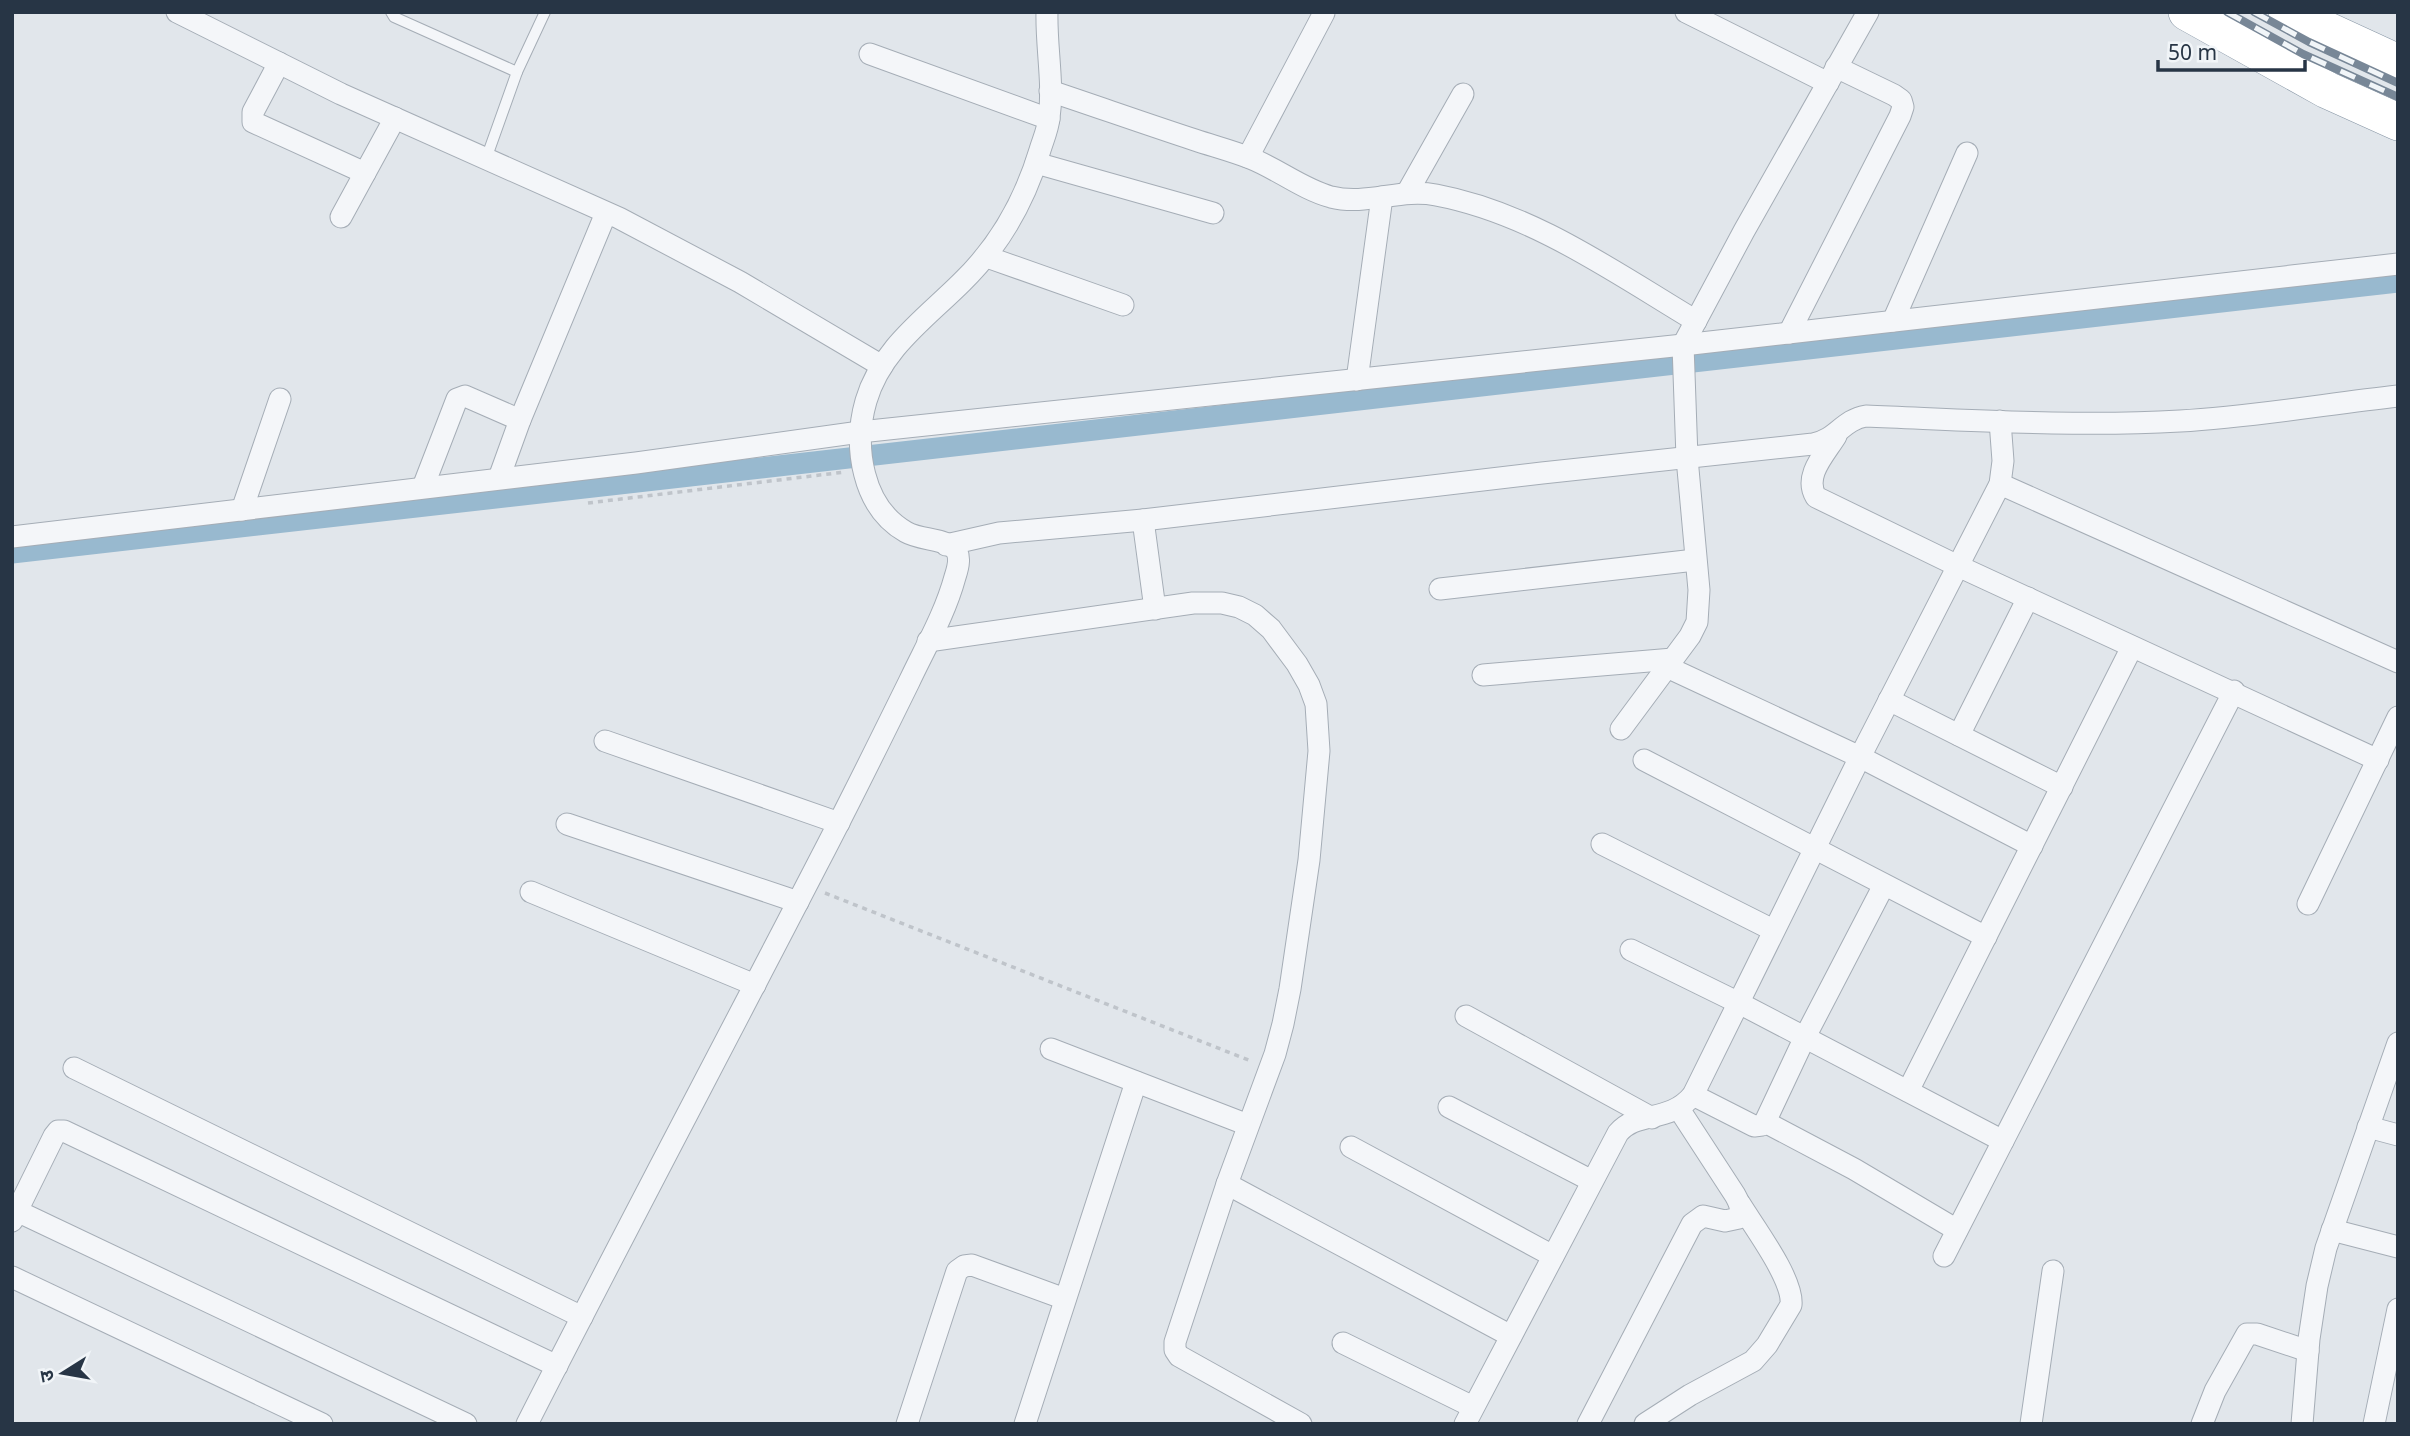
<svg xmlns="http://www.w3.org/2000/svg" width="2410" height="1436" font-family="'Noto Sans','Noto Sans Devanagari',sans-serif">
  <rect width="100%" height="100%" fill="#e1e6eb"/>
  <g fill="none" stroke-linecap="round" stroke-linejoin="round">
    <path stroke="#98b9cf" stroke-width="21" d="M12,553L2398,282"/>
    <g stroke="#a5adb6" stroke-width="12">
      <g id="service">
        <path d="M391,12L394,17L517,72"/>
        <path d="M486,159L517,72L545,12"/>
      </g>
    </g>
    <g stroke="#a5adb6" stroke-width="23">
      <g id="minor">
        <path d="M177,12L341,94L619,218L740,282L882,366"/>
        <path d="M1686,12L1828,83"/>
        <path d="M870,54L1049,119"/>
        <path d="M279,63L253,112V122L365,173"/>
        <path d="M1050,91C1098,107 1146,124 1195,140C1213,146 1232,151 1250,158C1278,169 1302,189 1331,197C1367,206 1400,188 1436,195C1532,213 1614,272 1696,321"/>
        <path d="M1248,157L1324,13"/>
        <path d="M1036,163L1213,213"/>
        <path d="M1407,193L1463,94"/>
        <path d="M341,217L395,118"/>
        <path d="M987,257L1123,305"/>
        <path d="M1893,321L1967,153"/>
        <path d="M1789,333L1900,116L1903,107L1901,100L1894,95L1836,67"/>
        <path d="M1357,380L1382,197"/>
        <path d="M1836,436C1825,454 1803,476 1816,497L1958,566L2378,760"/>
        <path d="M499,478L520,420L606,213"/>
        <path d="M2000,484L2398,662"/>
        <path d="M423,487L457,399L465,396L520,420"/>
        <path d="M242,510L280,399"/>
        <path d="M1143,520L1155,609"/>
        <path d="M12,537L636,463L860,432L1683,345L2398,264"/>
        <path d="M946,545L999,533L1143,520L1542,473L1813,444C1838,439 1842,420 1866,416C1970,420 2076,427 2180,421C2253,417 2326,404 2398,396"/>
        <path d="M1440,589L1695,560"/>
        <path d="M928,641L1193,603H1222L1239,607L1255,615L1271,629L1297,664L1309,685L1316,704L1319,751L1309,860L1290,989L1283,1024L1275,1054L1227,1184L1175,1342V1350L1179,1356L1301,1424"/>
        <path d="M1667,667L1860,757L2032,846"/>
        <path d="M1483,675L1673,659"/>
        <path d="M1889,700L2062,787"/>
        <path d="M1621,729L1690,636L1697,622L1699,590L1687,458L1683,345L1744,231L1868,12"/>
        <path d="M1959,735L2028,598"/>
        <path d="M605,741L839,823"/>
        <path d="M1644,760L1986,937"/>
        <path d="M567,824L798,902"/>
        <path d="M1602,844L1773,930"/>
        <path d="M531,892L755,985"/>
        <path d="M2308,904L2398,717"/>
        <path d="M1631,950L1739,1003L2003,1141"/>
        <path d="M1466,1016L1652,1118"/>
        <path d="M1051,1049L1248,1125"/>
        <path d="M74,1068L582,1317"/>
        <path d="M1908,1091L2132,647"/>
        <path d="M1693,1095L1754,1126L1762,1125L1765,1122L1805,1037L1884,885"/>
        <path d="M1449,1107L1592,1181"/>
        <path d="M1765,1122L1854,1169L1957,1230"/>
        <path d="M2368,1127L2398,1135"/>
        <path d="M1351,1147L1553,1256"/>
        <path d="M1227,1184L1511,1336"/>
        <path d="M17,1211L466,1424"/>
        <path d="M12,1221L54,1136L58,1131H64L557,1366"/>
        <path d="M2332,1230L2398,1247"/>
        <path d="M1944,1256L2234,691"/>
        <path d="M12,1277L322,1424"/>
        <path d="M1343,1343L1473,1407"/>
        <path d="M527,1424C622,1237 721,1051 817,865C849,804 879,743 909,682C925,648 945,614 955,577C958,568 962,554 953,547C940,538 920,540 906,532C862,507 853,446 866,401C881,349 926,318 962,282C1000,245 1025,200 1040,150C1043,140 1048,129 1049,118C1054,84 1046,47 1047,12"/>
        <path d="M907,1424L957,1271L964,1266L972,1265L1065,1299"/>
        <path d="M1025,1424L1136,1082"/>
        <path d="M1465,1424L1618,1133C1637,1110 1669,1124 1693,1095L1860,757L2000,484L2003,461L2000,421"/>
        <path d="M1588,1424L1692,1224L1703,1216L1725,1221L1739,1218C1742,1209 1740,1204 1735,1195L1679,1109"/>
        <path d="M1645,1424L1690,1395L1753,1361L1767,1345L1791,1305C1794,1280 1754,1227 1740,1204"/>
        <path d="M2031,1424L2053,1271"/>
        <path d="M2202,1424L2215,1391L2247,1334H2257L2308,1351"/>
        <path d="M2302,1424L2309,1339L2317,1286L2326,1248L2398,1043"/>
        <path d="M2374,1424L2398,1309"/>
      </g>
    </g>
    <g stroke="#8695a4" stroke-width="38">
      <g id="trunk">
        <path d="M2187,12L2327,90L2398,122"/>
        <path d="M2287,12L2398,63"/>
      </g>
    </g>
    <g stroke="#bfc4ca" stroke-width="3.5" stroke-dasharray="5 5" stroke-linecap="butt">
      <path d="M588,503L845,472"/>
      <path d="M825,893L1251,1061"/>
    </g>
    <use href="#service" stroke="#f4f6f9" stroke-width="10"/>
    <use href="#minor" stroke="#f4f6f9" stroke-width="21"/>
    <use href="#trunk" stroke="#fff" stroke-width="37"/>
    <g stroke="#788797" stroke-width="8">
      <g id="rail">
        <path d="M2227,12L2303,54L2398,97"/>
        <path d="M2254,12L2309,42L2398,83"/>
      </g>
    </g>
    <use href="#rail" stroke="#f1f5f8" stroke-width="5" stroke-dasharray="16" stroke-linecap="butt"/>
  </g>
  <rect width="2410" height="1436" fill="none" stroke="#273545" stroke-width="28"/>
  <g transform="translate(63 1373) rotate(259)" stroke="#f1f5f8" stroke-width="5" paint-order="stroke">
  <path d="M0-5L12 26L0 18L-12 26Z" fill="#273545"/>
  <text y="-10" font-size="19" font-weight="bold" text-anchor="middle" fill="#273545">उ</text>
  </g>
  <path d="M2158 60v10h147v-10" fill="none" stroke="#273545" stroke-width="3.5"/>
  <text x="2168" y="60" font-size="21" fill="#273545" stroke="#f1f5f8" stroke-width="5" paint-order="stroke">50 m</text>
</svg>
